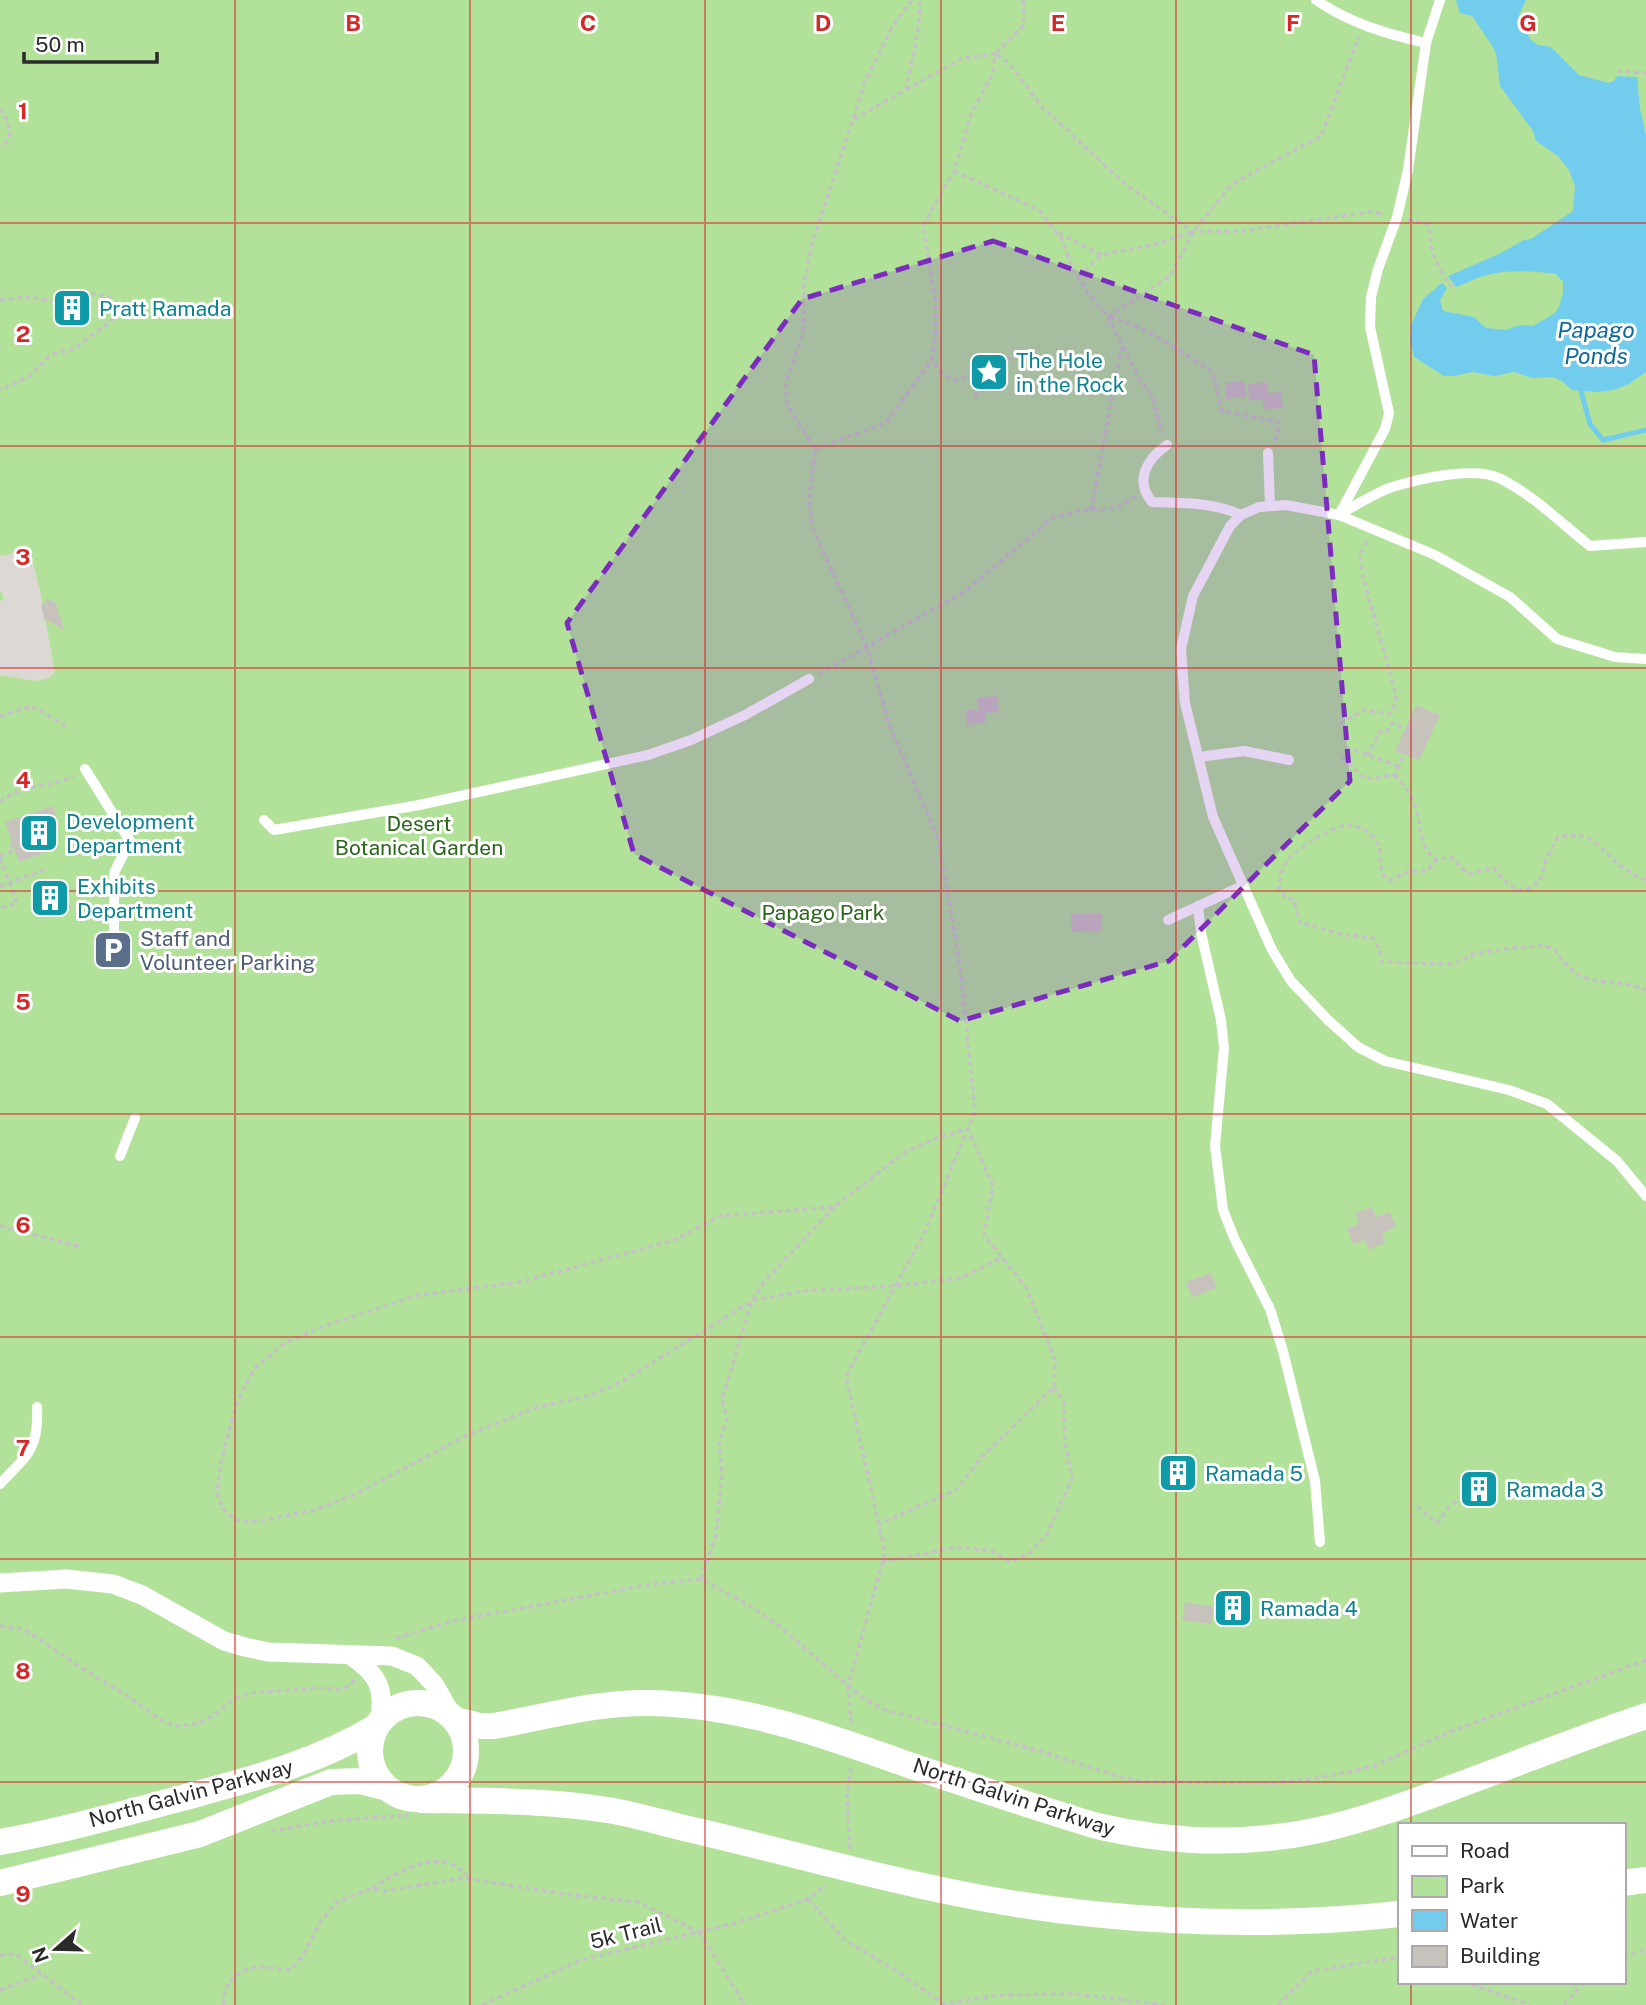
<svg xmlns="http://www.w3.org/2000/svg" width="1646" height="2005" font-family="'Public Sans',sans-serif">
  <rect width="100%" height="100%" fill="#ece5dc"/>
  <path fill="#b2e299" fill-rule="evenodd" d="M0,0H1646V2005H0ZM1399,1825H1623V1982H1399Z"/>
  <path fill="#dcd8d3" d="M26,551L31,555L41,595L55,673L49,678L35,681L0,675V602L4,598L0,590V556Z"/>
  <path fill="#71cced" d="M1456,0H1526L1519,15L1521,23L1531,40L1538,45L1551,47L1579,75L1609,83L1614,81L1617,76L1637,77L1640,109L1646,136V372L1629,384L1614,390L1597,392L1572,390L1562,381L1553,377L1532,378L1514,372L1494,376L1472,372L1454,376H1444L1414,357L1410,340L1412,323L1423,299L1442,283L1447,288L1440,300L1443,311L1474,317L1486,328L1506,330L1520,325L1533,326L1555,313L1559,307L1563,293V282L1556,274C1532,271 1507,269 1483,276C1473,279 1465,284 1456,287L1448,276L1499,254L1524,240L1531,239L1573,211L1575,186L1569,170L1558,156L1536,141L1533,131L1500,86L1496,53L1491,44L1472,16L1460,13Z"/>
  <g fill="none" stroke-linecap="round" stroke-linejoin="round">
    <path stroke="#71cced" stroke-width="5" d="M1581,391L1590,424L1603,440L1646,430"/>
  </g>
  <g fill="#c7c2bc">
    <path d="M78,297L84,312L65,319L59,305Z"/>
    <path d="M1244,381L1246,397L1226,399L1225,383Z"/>
    <path d="M1267,382L1268,393L1281,392L1283,408L1263,409V399L1249,401L1248,384Z"/>
    <path d="M48,599L56,603L64,630L49,621H45L41,605Z"/>
    <path d="M997,696L999,712L985,713L986,723L967,725L966,710L979,709L977,698Z"/>
    <path d="M1416,705L1440,715L1419,760L1395,751Z"/>
    <path d="M53,806L60,827L53,830L59,848L19,862L5,822Z"/>
    <path d="M57,882L72,908L51,914L35,911L32,903L37,893L44,890L47,883Z"/>
    <path d="M1071,914H1102V931L1071,932Z"/>
    <path d="M1372,1207L1376,1217L1390,1212L1396,1227L1382,1233L1385,1243L1369,1250L1365,1240L1353,1244L1347,1228L1359,1224L1355,1213Z"/>
    <path d="M1211,1273L1217,1288L1192,1297L1186,1282Z"/>
    <path d="M1171,1458L1195,1474L1185,1489L1162,1472Z"/>
    <path d="M1493,1480L1494,1497L1465,1498L1463,1481Z"/>
    <path d="M1230,1591L1247,1598L1235,1626L1219,1619Z"/>
    <path d="M1185,1602L1214,1607L1211,1624L1182,1620Z"/>
  </g>
  <g fill="none" stroke-linecap="round" stroke-linejoin="round">
    <g stroke="#c3c3c3" stroke-width="3.5" stroke-dasharray="5 3.5" stroke-linecap="butt">
      <path d="M1023,0L1024,25L995,54L1009,63L1042,107L1124,183L1193,232L1242,231L1370,212L1384,214"/>
      <path d="M1617,71L1646,73"/>
      <path d="M906,90C912,60 920,30 920,0"/>
      <path d="M0,109C8,121 17,139 0,147"/>
      <path d="M854,119L961,59L995,54L993,73L971,114L954,171L923,225L935,299L936,330L932,359L942,374L956,381L979,371L989,372L1003,360L1021,354"/>
      <path d="M954,171L1039,210L1062,240L1070,262L1087,292L1108,317L1141,382L1151,394L1162,433"/>
      <path d="M1408,220L1428,224C1431,253 1436,268 1455,291"/>
      <path d="M1059,233L1101,255"/>
      <path d="M1079,277L1101,255L1156,244L1191,232"/>
      <path d="M0,300L27,297L59,302L84,292L105,296L113,300L117,308L115,316L109,323L73,349L50,355L30,376L0,390"/>
      <path d="M1108,317L1171,275L1193,232L1232,184L1321,136L1359,36"/>
      <path d="M1110,317C1143,325 1181,352 1212,371L1222,411L1279,422L1277,436L1274,442"/>
      <path d="M974,396L986,388L989,372"/>
      <path d="M815,449L886,423L932,359"/>
      <path d="M1091,510L1122,344"/>
      <path d="M819,674L964,592L1053,517L1078,511L1116,508L1136,496"/>
      <path d="M0,716L32,706L69,728"/>
      <path d="M1340,724L1364,710L1389,714L1395,705L1396,695L1363,577L1360,555L1367,541"/>
      <path d="M1346,747L1398,766"/>
      <path d="M1367,756L1380,732L1386,733L1392,723L1425,736"/>
      <path d="M1342,757L1365,779L1395,775L1405,751"/>
      <path d="M1395,775C1404,785 1412,795 1416,808C1421,825 1419,850 1437,860"/>
      <path d="M0,802C22,783 49,788 74,776"/>
      <path d="M0,856L13,851L10,842L23,837"/>
      <path d="M0,858L17,903L4,907L0,906"/>
      <path d="M1646,880C1634,875 1622,868 1612,859C1593,839 1588,832 1558,837L1546,859L1540,881L1524,891C1510,887 1502,880 1494,868L1468,874L1451,857L1437,860L1426,871H1410L1390,880C1373,874 1387,851 1374,838C1369,833 1358,825 1351,825C1336,824 1299,847 1289,858C1282,866 1280,877 1279,888L1285,897L1294,900L1299,922L1341,934L1373,938L1379,948L1382,962L1454,964L1474,954L1512,948L1542,946L1554,948C1584,996 1602,973 1646,990"/>
      <path d="M0,886L47,869"/>
      <path d="M834,1207L764,1282L752,1301L623,1381L590,1396L538,1407L465,1436L356,1494L315,1510L255,1522L235,1520L222,1508L217,1492L221,1461L237,1402L254,1369L283,1344L322,1327L419,1295L520,1282L672,1241L720,1216L834,1207L905,1152L940,1137L968,1129L993,1186L984,1235L1026,1287L1055,1360L1054,1387L982,1457L956,1490L879,1524"/>
      <path d="M0,1226L82,1247"/>
      <path d="M1417,1506L1437,1523L1449,1507L1463,1496"/>
      <path d="M882,1562L957,1547L992,1551L1010,1562L1030,1553L1047,1534L1072,1479L1065,1442L1064,1403L1054,1387"/>
      <path d="M701,1579L716,1535L722,1474L719,1442L727,1419L722,1399L752,1301L802,1291L895,1286L960,1278L1003,1257"/>
      <path d="M0,1626L23,1629L38,1638L80,1667L126,1695L164,1722L176,1726L197,1724L214,1715L235,1698L251,1693L316,1688L342,1689L351,1685L355,1679"/>
      <path d="M396,1638L452,1621L653,1584L701,1579L752,1607L779,1626L864,1699L885,1710L1043,1752L1117,1776L1144,1782L1272,1783L1318,1778L1374,1766L1452,1731L1646,1660"/>
      <path d="M851,1723L848,1686L885,1553L846,1376L924,1234L975,1111L960,965L938,839L889,724L867,647L812,527L809,501L815,449L787,405L786,382L803,334L804,283L812,244L865,82L892,27L912,0"/>
      <path d="M271,1831L330,1821L409,1815"/>
      <path d="M850,1849L847,1795L851,1766"/>
      <path d="M372,1888C401,1871 441,1844 468,1877"/>
      <path d="M808,1899L845,1940L895,1970L944,2004L999,1995L1075,1994L1165,2005"/>
      <path d="M699,1932L745,2005"/>
      <path d="M0,1955L16,1954L82,2005"/>
      <path d="M1623,1956L1646,1950"/>
      <path d="M1464,1982L1530,2005"/>
      <path d="M0,1990L41,1975"/>
      <path d="M224,2005C222,1987 232,1974 250,1968C261,1965 278,1969 290,1970L302,1957L321,1921L337,1902L370,1889L385,1891L463,1878L572,1895L638,1902L697,1931"/>
      <path d="M482,2005L581,1960L731,1924L808,1899L826,1885"/>
      <path d="M1278,2005L1312,1971L1393,1958L1399,1960"/>
      <path d="M1564,2005L1584,1982"/>
    </g>
    <g stroke="#fff" stroke-width="10">
      <path d="M1316,0C1349,23 1387,34 1426,43"/>
      <path d="M1167,445C1147,459 1134,480 1152,502C1182,503 1213,502 1241,515"/>
      <path d="M1268,453L1270,505"/>
      <path d="M1339,514C1356,506 1374,493 1392,487C1419,479 1472,466 1499,478C1532,494 1561,523 1590,546L1646,542"/>
      <path d="M1339,515L1385,429L1389,413L1370,327L1371,297L1378,269L1397,217L1408,170L1426,43L1440,0"/>
      <path d="M1646,659L1615,657L1557,639L1510,597L1435,555L1339,515L1286,505L1259,507L1241,515L1230,526L1193,596L1181,649L1185,703L1213,817L1272,950L1291,981L1328,1020L1358,1047L1385,1061L1509,1090L1547,1104L1617,1161L1646,1196"/>
      <path d="M1199,757L1244,751L1289,760"/>
      <path d="M85,769L130,841L114,873V936"/>
      <path d="M264,820L274,830L419,805L648,755L691,740L745,715L809,679"/>
      <path d="M1198,906L1201,933L1221,1020L1224,1048L1215,1146L1223,1210L1235,1240L1270,1309L1283,1351L1315,1481L1320,1542"/>
      <path d="M1168,920L1242,886"/>
      <path d="M120,1156L135,1118"/>
      <path d="M0,1484C27,1455 39,1450 37,1407"/>
    </g>
    <g stroke="#fff" stroke-width="19">
      <path d="M0,1583L66,1579L113,1584L142,1595L224,1641L245,1647L268,1652L392,1656L417,1666L434,1684L453,1717"/>
      <path d="M350,1655C378,1674 387,1690 378,1723"/>
    </g>
    <g stroke="#fff" stroke-width="26">
      <circle cx="418" cy="1751" r="48"/>
      <path d="M456,1720L480,1726H494C546,1717 597,1702 651,1703C742,1705 825,1735 909,1765C971,1786 1034,1807 1097,1826C1170,1843 1245,1846 1319,1830C1364,1820 1408,1804 1451,1788C1516,1764 1580,1738 1646,1716"/>
      <path d="M422,1800C483,1801 546,1800 607,1810C633,1814 659,1822 684,1828C772,1848 858,1873 946,1891C1091,1922 1253,1930 1399,1914"/>
      <path d="M0,1842C61,1831 122,1814 182,1798C251,1779 314,1764 376,1727"/>
      <path d="M0,1883L200,1834L331,1782L360,1781L387,1788"/>
      <path d="M1623,1883L1646,1880"/>
    </g>
  </g>
  <path fill="#7b2cbf" fill-opacity="0.2" stroke="#7b2cbf" stroke-width="5" stroke-dasharray="14 9" stroke-linejoin="round" d="M993,241L1314,355L1350,781L1169,961L960,1021L634,854L567,623L802,299Z"/>
  <path fill="none" stroke="#d62828" stroke-width="2" stroke-opacity="0.55" d="M235,0V2005M470,0V2005M705,0V2005M941,0V2005M1176,0V2005M1411,0V1825M0,223H1646M0,446H1646M0,668H1646M0,891H1646M0,1114H1646M0,1337H1646M0,1559H1646M0,1782H1646M1411,1982V2005"/>
  <defs>
    <g id="building-square" transform="scale(2.0125)"><rect x="-9" y="-9" width="18" height="18" rx="4" fill="#0f9aa8" stroke="#fff"/><path d="M-4-6H4V6H1V3H-1V6H-4ZM-2.5-4.3h1.7v1.8h-1.7ZM.8-4.3h1.7v1.8H.8ZM-2.5-1h1.7V.8h-1.7ZM.8-1h1.7V.8H.8Z" fill="#fff"/></g>
    <g id="sight-square" transform="scale(2.0125)"><rect x="-9" y="-9" width="18" height="18" rx="4" fill="#0f9aa8" stroke="#fff"/><path d="M0-6L1.8-2.2L6-1.7L2.9 1.2L3.7 5.4L0 3.3L-3.7 5.4L-2.9 1.2L-6-1.7L-1.8-2.2Z" fill="#fff"/></g>
    <g id="parking-square" transform="scale(2.0125)"><rect x="-9" y="-9" width="18" height="18" rx="4" fill="#5c6f8a" stroke="#fff"/><path d="M-3.5-5.5H1a3.5 3.5 0 0 1 0 7H-1V5.5H-3.5ZM-1-3.4V-.6H.8a1.4 1.4 0 0 0 0-2.8Z" fill="#fff"/></g>
  </defs>
  <g fill-rule="evenodd">
    <use href="#building-square" x="72" y="308"/>
    <use href="#sight-square" x="989" y="372"/>
    <use href="#building-square" x="39" y="833"/>
    <use href="#building-square" x="50" y="898"/>
    <use href="#parking-square" x="113" y="950"/>
    <use href="#building-square" x="1178" y="1473"/>
    <use href="#building-square" x="1479" y="1489"/>
    <use href="#building-square" x="1233" y="1608"/>
  </g>
  <g text-anchor="middle" dominant-baseline="central" stroke-width="6" stroke-linejoin="round" paint-order="stroke">
    <g font-size="21" fill="#0d838f" stroke="#fff" text-anchor="start">
      <text x="99" y="308">Pratt Ramada</text>
      <text x="1016" y="360">The Hole<tspan x="1016" dy="24">in the Rock</tspan></text>
      <text x="66" y="821">Development<tspan x="66" dy="24">Department</tspan></text>
      <text x="77" y="886">Exhibits<tspan x="77" dy="24">Department</tspan></text>
      <text x="1205" y="1473">Ramada 5</text>
      <text x="1506" y="1489">Ramada 3</text>
      <text x="1260" y="1608">Ramada 4</text>
    </g>
    <g font-size="21" fill="#2b661b" stroke="#fff">
      <text x="419" y="823">Desert<tspan x="419" dy="24">Botanical Garden</tspan></text>
      <text x="823" y="912">Papago Park</text>
    </g>
    <g font-size="21" fill="#4e5e75" stroke="#fff" text-anchor="start">
      <text x="140" y="938">Staff and<tspan x="140" dy="24">Volunteer Parking</tspan></text>
    </g>
    <g font-size="21" fill="#2a2a2a" stroke="#fff">
      <text transform="translate(191 1793) rotate(-15)">North Galvin Parkway</text>
      <text transform="translate(1014 1797) rotate(18)">North Galvin Parkway</text>
      <text transform="translate(626 1933) rotate(-14)">5k Trail</text>
    </g>
    <g font-size="23" font-style="italic" fill="#0f6a99" stroke="#fff">
      <text x="1596" y="329">Papago<tspan x="1596" dy="26">Ponds</tspan></text>
    </g>
  </g>
  <g font-size="23" text-anchor="middle" font-weight="bold" fill="#d62828" stroke="#fff" stroke-width="6" stroke-linejoin="round" paint-order="stroke">
    <text x="353" y="31">B</text>
    <text x="588" y="31">C</text>
    <text x="823" y="31">D</text>
    <text x="1058" y="31">E</text>
    <text x="1293" y="31">F</text>
    <text x="1528" y="31">G</text>
    <text x="23" y="119">1</text>
    <text x="23" y="342">2</text>
    <text x="23" y="565">3</text>
    <text x="23" y="788">4</text>
    <text x="23" y="1010">5</text>
    <text x="23" y="1233">6</text>
    <text x="23" y="1456">7</text>
    <text x="23" y="1679">8</text>
    <text x="23" y="1902">9</text>
  </g>
  <rect x="1398" y="1823" width="228" height="161" fill="#ffffff" stroke="#aaaaaa" stroke-width="2"/>
  <rect x="1412" y="1846" width="35" height="10" fill="#ffffff" stroke="#aaaaaa" stroke-width="2"/>
  <text x="1460" y="1858" font-size="21" fill="#2a2a2a">Road</text>
  <rect x="1412" y="1876" width="35" height="21" fill="#b2e299" stroke="#aaaaaa" stroke-width="2"/>
  <text x="1460" y="1893" font-size="21" fill="#2a2a2a">Park</text>
  <rect x="1412" y="1910" width="35" height="21" fill="#71cced" stroke="#aaaaaa" stroke-width="2"/>
  <text x="1460" y="1928" font-size="21" fill="#2a2a2a">Water</text>
  <rect x="1412" y="1946" width="35" height="21" fill="#c7c2bc" stroke="#aaaaaa" stroke-width="2"/>
  <text x="1460" y="1963" font-size="21" fill="#2a2a2a">Building</text>
  <g transform="translate(56 1949) rotate(250)" stroke="#ffffff" stroke-width="5" paint-order="stroke">
  <path d="M0-5L12 26L0 18L-12 26Z" fill="#2a2a2a"/>
  <text y="-10" font-size="19" font-weight="bold" text-anchor="middle" fill="#2a2a2a">N</text>
  </g>
  <path d="M24 52v10h133v-10" fill="none" stroke="#2a2a2a" stroke-width="3.5"/>
  <text x="35" y="52" font-size="21" fill="#2a2a2a" stroke="#ffffff" stroke-width="5" paint-order="stroke">50 m</text>
</svg>
